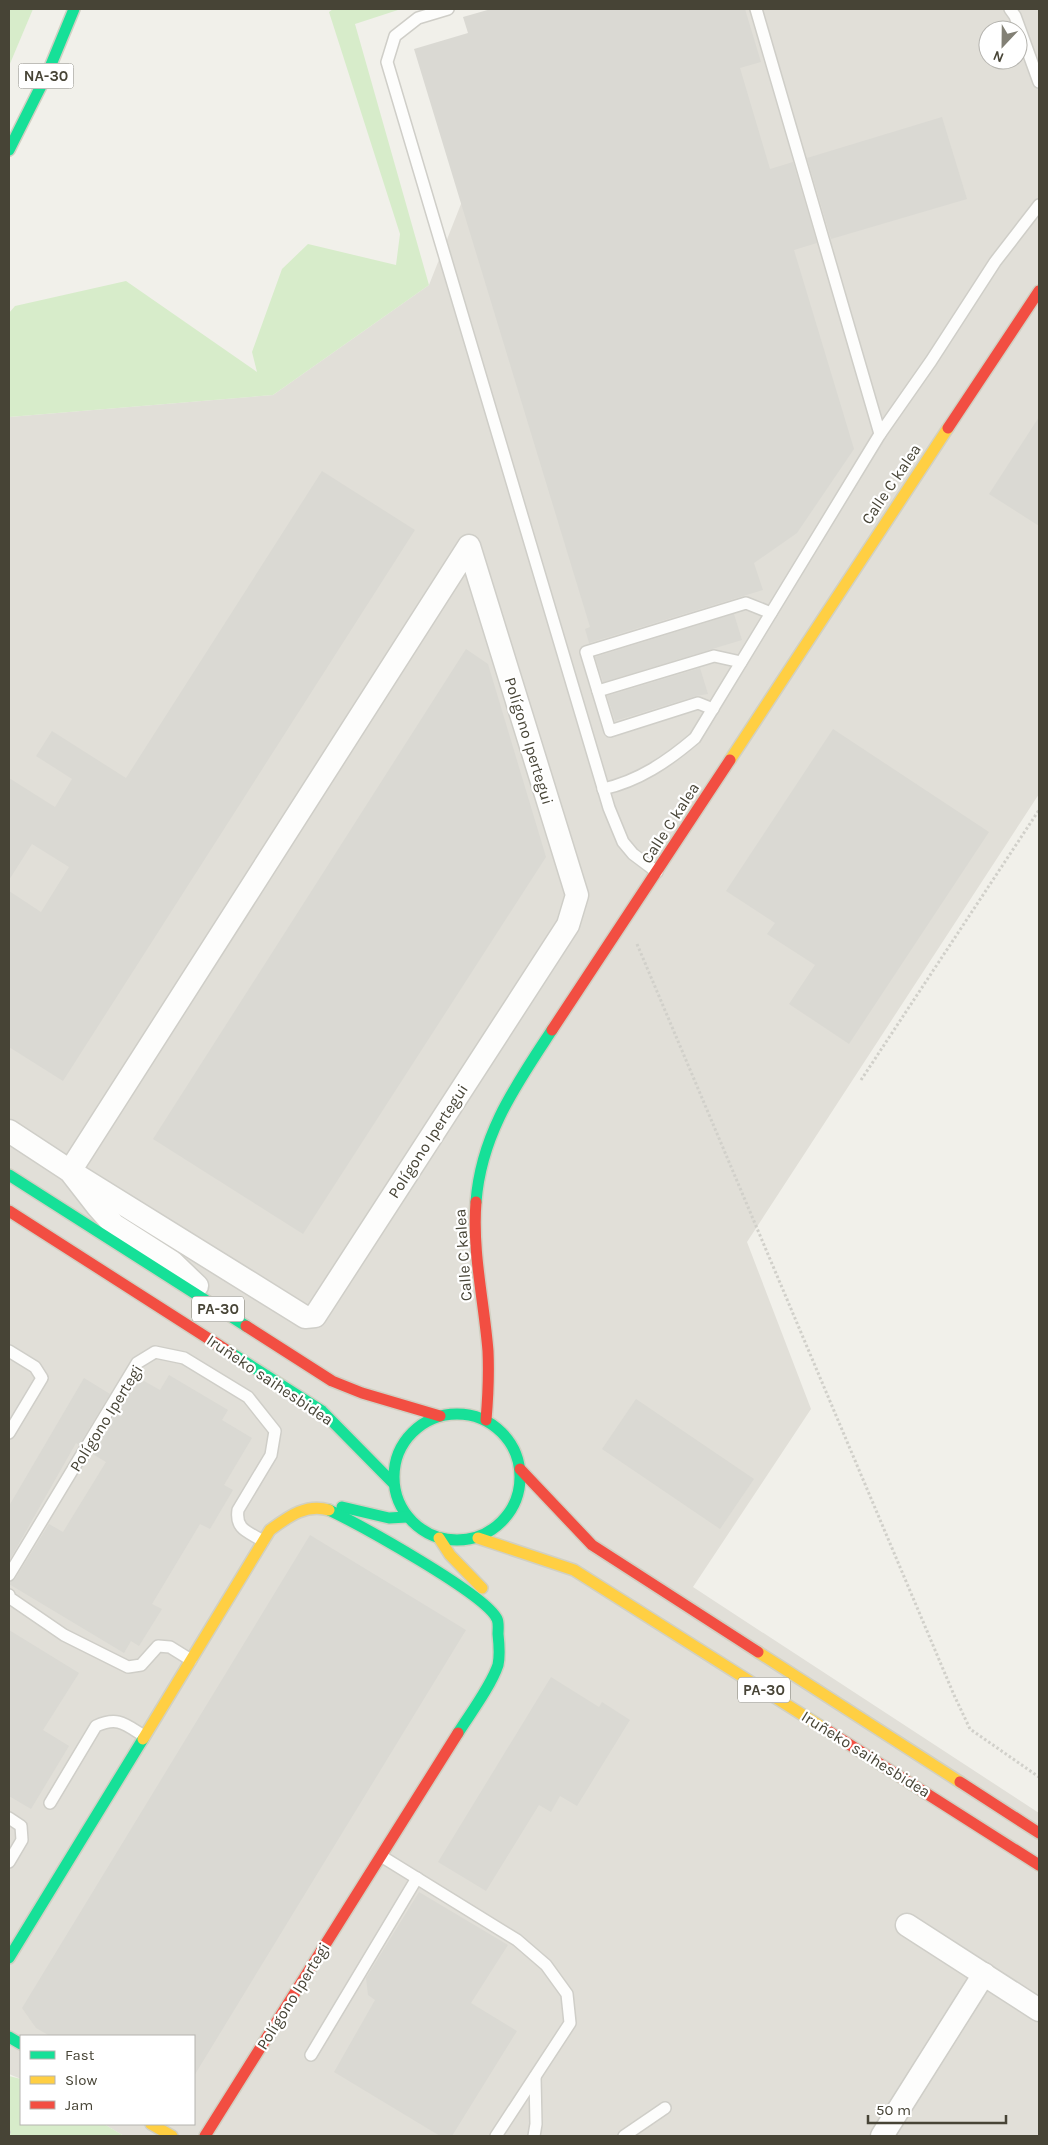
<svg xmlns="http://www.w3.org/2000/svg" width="1048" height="2145" font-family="Karla,sans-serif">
  <rect width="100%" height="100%" fill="#f1f0ea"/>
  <path fill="#e1dfd8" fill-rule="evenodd" d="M538,9H1039V794L747,1242L811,1409L693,1587L1039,1813V2136H124L104,2124H194V2036H21V2079L9,2074V417L273,395L429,285ZM988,30H1018V60H988Z"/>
  <g fill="#d7ecca">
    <path d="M9,9H33L9,66Z"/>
    <path d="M333,9H401L355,24L429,285L273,395L9,417V313L15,306L126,281L257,372L252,352L282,269L308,244L396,265L400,234L329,12Z"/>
    <path d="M9,2076L21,2079V2124H104L124,2136H9Z"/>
  </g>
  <g fill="#dad9d3">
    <path d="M491,9H745L761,62L740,68L770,169L793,162L817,243L794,250L854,449L797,533L754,563L763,590L589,643L585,629L590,627L414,49L468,33L463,17Z"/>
    <path d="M942,117L967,199L831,239L807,158Z"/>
    <path d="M1039,417V526L989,494Z"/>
    <path d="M322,471L415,530L63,1081L9,1047V891L41,912L69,867L32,844L9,880V778L55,807L72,779L36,756L52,731L126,778Z"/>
    <path d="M734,614L742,640L603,682L595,657Z"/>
    <path d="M466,649L488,664L546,857L303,1234L153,1139Z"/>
    <path d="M700,668L708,694L696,696L615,721L607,696Z"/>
    <path d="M833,729L989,832L849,1044L789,1004L815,965L767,934L775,923L726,891Z"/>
    <path d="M169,1375L228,1410L222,1420L252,1438L224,1485L233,1490L210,1529L200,1524L152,1604L162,1609L139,1646L131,1641L124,1653L9,1584V1582L15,1579L49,1524L63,1532L106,1462L91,1453L134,1385L144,1381L160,1390Z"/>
    <path d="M84,1378L110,1394L79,1445L76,1443L9,1561V1506Z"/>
    <path d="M636,1399L754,1479L720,1529L602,1449Z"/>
    <path d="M310,1535L466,1630L194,2076V2036H50L36,2028L22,2008Z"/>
    <path d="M9,1630L79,1673L43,1730L69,1746L31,1809L9,1796Z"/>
    <path d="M551,1677L599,1707L602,1702L630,1720L577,1806L560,1796L551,1812L539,1805L486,1891L438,1862Z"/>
    <path d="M419,1892L508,1945L471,2003L517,2031L452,2136H440L334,2072L375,2000L368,1995L366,1978Z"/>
  </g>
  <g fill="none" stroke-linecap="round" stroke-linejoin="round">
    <g stroke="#cfcec8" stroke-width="14">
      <g id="lane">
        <path d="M448,9L418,18L395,36L387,62L609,808L623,842L633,854L657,872"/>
        <path d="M1010,9L1015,16L1039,82"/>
        <path d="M880,434L931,361L995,262L1039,205"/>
        <path d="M598,691L714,656L741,662"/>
        <path d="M713,709L698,703L610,731L586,652L746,603L771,613"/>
        <path d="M603,789C639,781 668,761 695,738L880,434L756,9"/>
        <path d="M9,1351L35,1367L42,1378L9,1433"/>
        <path d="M9,1575L137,1363L155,1352L184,1358L248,1397L275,1431L271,1455L238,1510C235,1530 249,1532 263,1541"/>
        <path d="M9,1595L10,1598L64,1635L128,1667L141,1665L158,1646L170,1647L191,1660"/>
        <path d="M50,1803L96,1726C118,1716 125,1724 144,1736"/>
        <path d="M9,1818L21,1826L22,1840L9,1862"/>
        <path d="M381,1856L517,1940L546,1965L567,1994L570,2023L496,2136"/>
        <path d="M311,2055L417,1878"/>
        <path d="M534,2136L536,2124L535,2077"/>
        <path d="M624,2136L665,2108"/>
      </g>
    </g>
    <g stroke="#cfcec8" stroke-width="25">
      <g id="street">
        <path d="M469,546L577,895L568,925L315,1316L305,1317L70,1171Z"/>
        <path d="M9,1131L70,1171L98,1207L114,1225L172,1262L197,1286"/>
        <path d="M907,1925L1039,2010"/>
        <path d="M882,2136L984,1974"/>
      </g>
    </g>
    <g stroke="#d1d0c3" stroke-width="14">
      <g id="fast">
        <path d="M9,150L48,72L74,9"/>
        <path d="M9,1175L246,1326"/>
        <path d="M476,1202C481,1134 516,1085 552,1030"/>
        <path d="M231,1353L322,1411L393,1483"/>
        <circle cx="457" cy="1477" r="63"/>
        <path d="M342,1507L389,1518L407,1517"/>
        <path d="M329,1510C358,1524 486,1594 497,1619C499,1623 498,1630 498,1634C499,1643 500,1656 498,1665C491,1686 470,1714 458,1733"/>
        <path d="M9,1958L143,1739"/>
        <path d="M9,2037L21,2044"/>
      </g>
    </g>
    <g stroke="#d1d0c3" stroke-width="14">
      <g id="slow">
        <path d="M730,760L948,428"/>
        <path d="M439,1538L450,1555L482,1588"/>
        <path d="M478,1538L574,1570L825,1729"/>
        <path d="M758,1652L960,1782"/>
        <path d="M143,1739L270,1530C288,1517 306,1503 329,1510"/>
        <path d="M151,2124L172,2136"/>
      </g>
    </g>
    <g stroke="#d1d0c3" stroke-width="14">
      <g id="jam">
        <path d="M948,428L1039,291"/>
        <path d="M552,1030L730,760"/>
        <path d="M476,1202C472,1252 484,1301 488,1351C489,1374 488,1397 486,1420"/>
        <path d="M9,1211L231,1353"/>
        <path d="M246,1326L332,1381L362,1393L440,1416"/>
        <path d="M520,1469L592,1545L758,1652"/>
        <path d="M825,1729L1039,1865"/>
        <path d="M960,1782L1039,1833"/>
        <path d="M205,2136L458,1733"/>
      </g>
    </g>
    <g stroke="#d1d0ca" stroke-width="3" stroke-dasharray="2.5 2.5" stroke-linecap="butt">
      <path d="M637,944L954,1695L970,1729L1039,1777"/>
      <path d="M861,1080L1039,810"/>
      <path d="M9,2131L10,2136"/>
    </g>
    <use href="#lane" stroke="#fdfdfc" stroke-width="11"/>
    <use href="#street" stroke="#fdfdfc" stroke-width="22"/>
    <use href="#fast" stroke="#16e098" stroke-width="11"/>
    <use href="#slow" stroke="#ffcf43" stroke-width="11"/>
    <use href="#jam" stroke="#f24e42" stroke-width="11"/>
  </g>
  <g text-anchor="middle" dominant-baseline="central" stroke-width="4.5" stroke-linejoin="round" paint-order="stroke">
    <g fill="#fff" stroke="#7e7c72" stroke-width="1">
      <rect x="18.5" y="63.5" width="55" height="25" rx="4"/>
      <rect x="192" y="1296.5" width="52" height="25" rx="4"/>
      <rect x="738" y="1677.5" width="52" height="25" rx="4"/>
    </g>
    <g font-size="15" font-weight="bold" fill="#474436">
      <text x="46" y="76">NA-30</text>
      <text x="218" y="1309">PA-30</text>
      <text x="764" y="1690">PA-30</text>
    </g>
    <g font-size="16" fill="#474436" stroke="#fff">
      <text transform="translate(891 484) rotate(-56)">Calle C kalea</text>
      <text transform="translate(529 741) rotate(73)">Polígono Ipertegui</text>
      <text transform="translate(670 823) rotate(-57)">Calle C kalea</text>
      <text transform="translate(428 1141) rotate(-57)">Polígono Ipertegui</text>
      <text transform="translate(463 1255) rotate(-94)">Calle C kalea</text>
      <text transform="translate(270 1380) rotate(34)">Iruñeko saihesbidea</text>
      <text transform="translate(106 1418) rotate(-58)">Polígono Ipertegi</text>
      <text transform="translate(866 1754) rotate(32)">Iruñeko saihesbidea</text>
      <text transform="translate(293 1996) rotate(-58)">Polígono Ipertegi</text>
    </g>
  </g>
  <rect width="1048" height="2145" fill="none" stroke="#474436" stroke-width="20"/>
  <rect x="20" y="2035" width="175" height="90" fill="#ffffff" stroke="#b5b4af"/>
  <rect x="30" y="2051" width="25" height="8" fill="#16e098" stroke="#b5b4af"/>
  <text x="65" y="2060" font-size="15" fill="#474436">Fast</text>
  <rect x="30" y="2076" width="25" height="8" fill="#ffcf43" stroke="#b5b4af"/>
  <text x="65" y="2085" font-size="15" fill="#474436">Slow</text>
  <rect x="30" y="2101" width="25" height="8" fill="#f24e42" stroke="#b5b4af"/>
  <text x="65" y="2110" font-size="15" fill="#474436">Jam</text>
  <g transform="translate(1003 45) rotate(202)"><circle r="24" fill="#ffffff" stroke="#b5b4af"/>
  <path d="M0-4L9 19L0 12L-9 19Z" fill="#828075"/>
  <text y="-8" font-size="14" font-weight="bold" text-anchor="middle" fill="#474436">N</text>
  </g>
  <path d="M868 2115v8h138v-8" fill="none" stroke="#474436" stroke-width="2.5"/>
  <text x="876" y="2115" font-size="15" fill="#474436" stroke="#ffffff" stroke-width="4" paint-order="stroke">50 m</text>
</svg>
